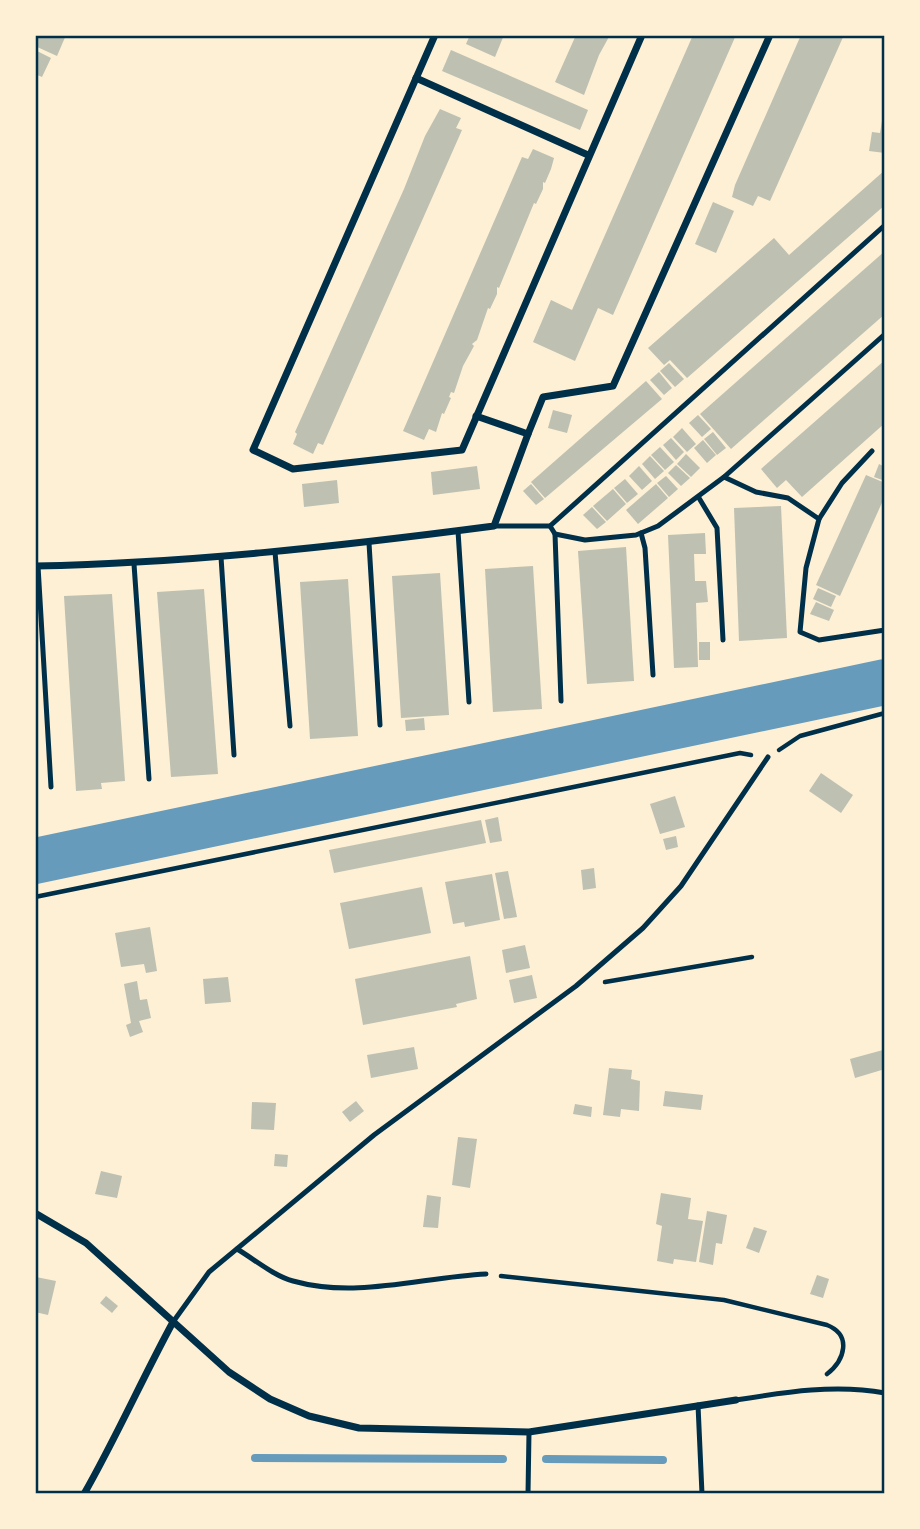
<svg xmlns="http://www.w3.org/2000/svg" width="920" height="1529" font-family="'Playfair Display',serif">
  <rect width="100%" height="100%" fill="#fdf0d5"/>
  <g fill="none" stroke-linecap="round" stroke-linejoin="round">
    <g stroke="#669bbc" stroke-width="8">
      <path d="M255,1458L503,1459"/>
      <path d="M546,1459L663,1460"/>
    </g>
    <path stroke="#669bbc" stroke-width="46" d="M35,861L885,682"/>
  </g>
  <g fill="#bec0b2">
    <path d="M39,35H66L57,56L35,46Z"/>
    <path d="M470,35H504L495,57L466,44Z"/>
    <path d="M576,35H610L599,55L584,95L555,82Z"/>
    <path d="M693,35H736L613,315L598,308L575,361L533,342L551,300L572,310Z"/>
    <path d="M801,35H844L770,201L758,196L753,206L732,197L735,185Z"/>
    <path d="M35,50L51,58L42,77L35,74Z"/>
    <path d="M451,50L588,110L580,130L442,71Z"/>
    <path d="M440,109L461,118L456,128L462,130L323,445L318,443L313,454L293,444L297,434L295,432L404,189L425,136Z"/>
    <path d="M882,121L885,122V153L869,151L872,132L880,133Z"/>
    <path d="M533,149L554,158L551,169L545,183L543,182V189L536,204L534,203L499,288L497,287V294L490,309L488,308L477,340L472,344L474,346L463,366L454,393L451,392L449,397L451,398L444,414L442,413L436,432L429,429L424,440L403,431L522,157L528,159Z"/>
    <path d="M885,170V205L687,378L670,360L664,365L648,348L774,238L789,255Z"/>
    <path d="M713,202L734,211L716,253L695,244Z"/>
    <path d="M885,251V314L731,449L700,414Z"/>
    <path d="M885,360V423L802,497L786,480L777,488L761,469Z"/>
    <path d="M669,363L684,379L675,387L660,371Z"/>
    <path d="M659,372L672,388L664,395L650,380Z"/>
    <path d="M646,381L662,399L545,498L531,482Z"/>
    <path d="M553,410L572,415L567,433L548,428Z"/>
    <path d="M698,415L711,429L702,437L689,423Z"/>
    <path d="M682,428L696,444L687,452L673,437Z"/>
    <path d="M713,432L726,448L717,455L704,439Z"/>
    <path d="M671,438L684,452L676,460L663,445Z"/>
    <path d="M703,440L716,455L707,463L694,448Z"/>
    <path d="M660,447L674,462L665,470L651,455Z"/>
    <path d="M686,454L700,468L691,477L677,464Z"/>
    <path d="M650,456L664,471L655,479L642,464Z"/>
    <path d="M879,464L885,467V481L874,477Z"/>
    <path d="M676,465L690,478L681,486L668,473Z"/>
    <path d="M477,466L480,489L433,495L431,472Z"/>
    <path d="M639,466L652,481L642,490L629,476Z"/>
    <path d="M866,475L885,483V496L840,596L816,585Z"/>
    <path d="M666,476L678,489L669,497L657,483Z"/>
    <path d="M625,479L638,494L627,503L614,488Z"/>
    <path d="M337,480L339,503L304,507L302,484Z"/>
    <path d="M531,484L544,499L536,505L523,491Z"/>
    <path d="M656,484L668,498L638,524L626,510Z"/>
    <path d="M613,489L626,504L607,521L593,506Z"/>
    <path d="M781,506L787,638L739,641L734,508Z"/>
    <path d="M592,507L606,522L597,529L583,515Z"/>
    <path d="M705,533L706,554H694L695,581H706L708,602L696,603L698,667L674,668L668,535Z"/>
    <path d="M626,547L634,681L587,684L578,551Z"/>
    <path d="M533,566L542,709L493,712L485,569Z"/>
    <path d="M440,573L449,715L401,718L392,576Z"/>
    <path d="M348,579L358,736L310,739L300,582Z"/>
    <path d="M818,588L836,596L831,607L813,599Z"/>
    <path d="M204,589L218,774L171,777L157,592Z"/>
    <path d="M112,594L125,781L101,783L102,789L76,791L64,596Z"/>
    <path d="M816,602L834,610L829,621L810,614Z"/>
    <rect x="699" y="642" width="11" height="18"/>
    <path d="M424,718L425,730L406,731L405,720Z"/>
    <path d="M821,773L853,795L841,813L809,791Z"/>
    <path d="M675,796L685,827L660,834L650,804Z"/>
    <path d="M498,817L502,841L490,843L485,820Z"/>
    <path d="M481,820L486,843L334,873L329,850Z"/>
    <path d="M676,836L678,847L666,850L663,839Z"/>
    <path d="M594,868L596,888L583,890L581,870Z"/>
    <path d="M508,871L517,917L504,919L495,873Z"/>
    <path d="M492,874L500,920L465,927L464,922L453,924L445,882Z"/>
    <path d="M422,887L431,933L349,949L340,903Z"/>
    <path d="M150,927L157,971L146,973L144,964L121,967L115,933Z"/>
    <path d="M525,945L530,968L506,973L502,950Z"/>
    <path d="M470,956L477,999L456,1004L457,1007L363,1025L355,979Z"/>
    <path d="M532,975L537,998L514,1003L509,980Z"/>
    <path d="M228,977L231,1002L205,1004L203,979Z"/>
    <path d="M137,981L140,1000L147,999L151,1018L139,1021L143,1032L130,1037L126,1025L131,1023L124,984Z"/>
    <path d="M414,1047L418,1069L371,1078L367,1055Z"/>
    <path d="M883,1050L885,1069L855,1078L850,1059Z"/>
    <path d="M609,1068L632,1070L631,1079L640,1081L639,1111L621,1109L620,1117L603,1115Z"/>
    <path d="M665,1091L703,1095L701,1110L663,1106Z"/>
    <path d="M356,1101L364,1111L350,1122L342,1112Z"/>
    <path d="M252,1102L276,1103L274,1130L251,1129Z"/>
    <path d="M575,1104L592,1107L591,1117L573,1114Z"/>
    <path d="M458,1137L477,1139L470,1188L452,1185Z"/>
    <path d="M275,1154L288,1155L287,1167L274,1166Z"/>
    <path d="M101,1171L122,1176L117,1198L95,1194Z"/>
    <path d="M661,1193L691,1198L688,1219L703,1221L696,1262L674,1259L673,1264L657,1261L662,1226L656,1224Z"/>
    <path d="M427,1195L441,1197L438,1228L423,1227Z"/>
    <path d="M707,1211L727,1215L722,1244L716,1243L713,1265L699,1262Z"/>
    <path d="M754,1227L767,1231L759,1253L746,1248Z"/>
    <path d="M817,1275L829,1279L823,1298L810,1294Z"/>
    <path d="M36,1277L56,1281L48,1315L35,1312Z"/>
    <path d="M106,1296L118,1306L112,1313L100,1303Z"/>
  </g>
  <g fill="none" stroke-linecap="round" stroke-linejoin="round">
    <g stroke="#003049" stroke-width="4.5">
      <path d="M779,750L800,736L885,713"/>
      <path d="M35,897L740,753L751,755"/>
      <path d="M605,982L752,957"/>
      <path d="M501,1276L724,1300L827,1325C852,1335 845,1360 827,1374"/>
    </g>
    <g stroke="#003049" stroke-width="5">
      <path d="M724,477L756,492L788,498L819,519L806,568L800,632L819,640L885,630"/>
      <path d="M699,498L717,528L723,640"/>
      <path d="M819,519L842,483L872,451"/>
      <path d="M494,526H550L885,225"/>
      <path d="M550,526L555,534L585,540L636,535L658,526L724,477L885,334"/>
      <path d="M458,531L469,702"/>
      <path d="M641,533L645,548L653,675"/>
      <path d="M555,534L561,701"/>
      <path d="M369,543L380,725"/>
      <path d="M275,552L290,726"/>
      <path d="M221,557L234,755"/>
      <path d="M134,564L149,779"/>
      <path d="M38,566L51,787"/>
      <path d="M237,1249C254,1259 274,1276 293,1281C357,1299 422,1277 486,1274"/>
      <path d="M173,1322L209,1272L374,1135L576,986L643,928L681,886L768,757"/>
      <path d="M736,1400C786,1392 835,1384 885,1393"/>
      <path d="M698,1405L702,1494"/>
      <path d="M528,1494L529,1432"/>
    </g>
    <g stroke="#003049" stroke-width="7">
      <path d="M435,35L253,450L293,469L462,450L642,35"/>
      <path d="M416,78L588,155"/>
      <path d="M476,416L528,434L543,397L613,386L770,35"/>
      <path d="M35,566C189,563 341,546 494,526L528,434"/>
      <path d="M35,1213L86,1243L229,1372L270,1399L309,1416L359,1428L529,1432L736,1400"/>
      <path d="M84,1494C116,1438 142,1379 173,1322"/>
    </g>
  </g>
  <rect width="920" height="1529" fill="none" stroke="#fdf0d5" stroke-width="74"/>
  <rect x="37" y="37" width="846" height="1455" fill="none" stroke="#003049" stroke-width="2.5"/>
</svg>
